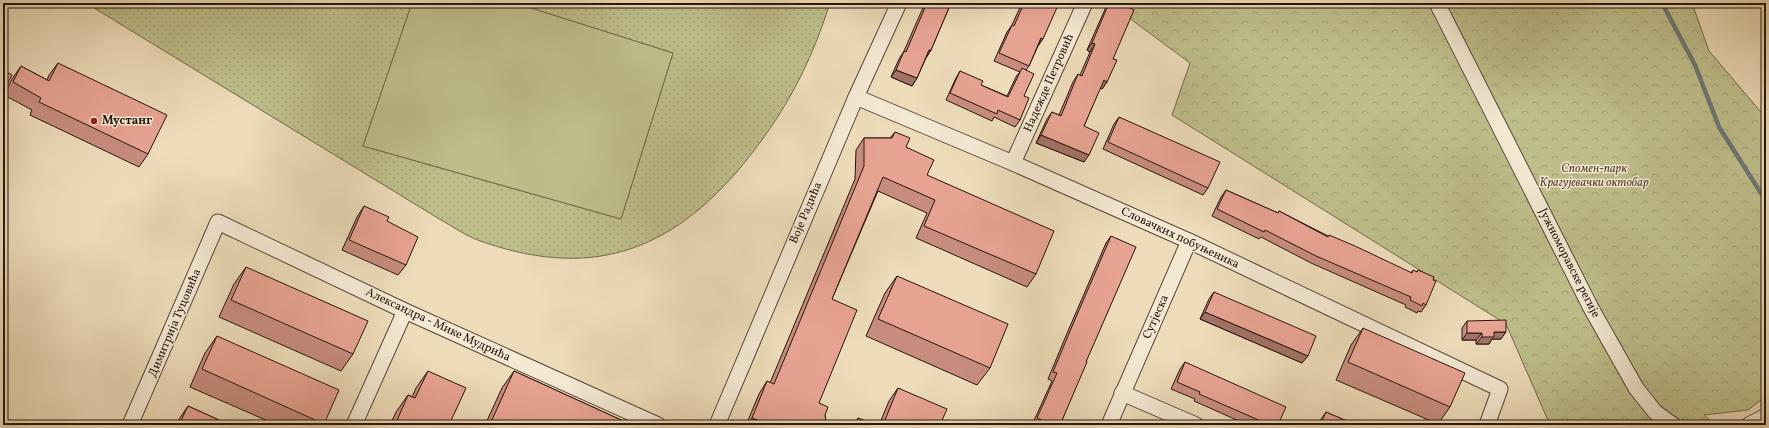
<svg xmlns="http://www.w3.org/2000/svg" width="1769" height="428" font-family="Vollkorn,serif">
  <defs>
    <pattern id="green-dots" width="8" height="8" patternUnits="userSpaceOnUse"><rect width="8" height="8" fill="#bebe8b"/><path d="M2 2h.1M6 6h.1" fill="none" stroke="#a3a377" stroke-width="1.8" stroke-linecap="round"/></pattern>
    <pattern id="forest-crowns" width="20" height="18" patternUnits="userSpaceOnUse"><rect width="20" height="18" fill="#bebe8b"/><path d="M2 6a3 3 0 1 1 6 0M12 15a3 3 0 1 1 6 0" fill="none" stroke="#a3a377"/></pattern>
  </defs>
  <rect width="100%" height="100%" fill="#eddbb9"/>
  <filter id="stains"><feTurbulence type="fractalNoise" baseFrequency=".005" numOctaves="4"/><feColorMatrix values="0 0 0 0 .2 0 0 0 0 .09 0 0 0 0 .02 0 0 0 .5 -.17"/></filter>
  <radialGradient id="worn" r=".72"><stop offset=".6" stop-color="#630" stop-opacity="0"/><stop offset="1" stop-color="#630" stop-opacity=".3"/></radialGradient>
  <path fill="url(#green-dots)" stroke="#726a4c" d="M86,3H412L363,146L621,219L673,53L515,3H830C810,65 786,111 745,162C670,254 588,281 475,239C463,234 452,226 441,220Z"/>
  <path fill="url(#forest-crowns)" stroke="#726a4c" d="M1119,3H1692L1709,51L1766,118V396L1748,410L1704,415L1715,425H1550L1506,324L1172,115L1190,63L1132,20Z"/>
  <path fill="#bebe8b" stroke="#726a4c" d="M412,3H515L673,53L621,219L363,146Z"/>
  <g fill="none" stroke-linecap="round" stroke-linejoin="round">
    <path stroke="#6c7872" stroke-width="4.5" d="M1662,3L1695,65L1719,127L1766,201"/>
    <g stroke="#584739" stroke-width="17">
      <g id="minor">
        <path d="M1437,3L1591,308L1636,388L1655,412L1673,425"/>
        <path d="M856,97L1013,163L1189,241L1500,389L1487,425"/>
        <path d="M1013,163L1085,3"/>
        <path d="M1122,393L1196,425"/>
        <path d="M130,425L218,222L405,311L658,425"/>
        <path d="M354,425L405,311"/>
        <path d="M717,425L856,97L899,3"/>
        <path d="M1109,425L1189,241"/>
        <path d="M1749,425L1766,416"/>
      </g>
    </g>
    <use href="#minor" stroke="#f3e8d2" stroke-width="15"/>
  </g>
  <g fill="#c78c7e" stroke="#27160e">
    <path d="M925,3H951L931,50L926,58L917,78L912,86L891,77L899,59L904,51Z"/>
    <path d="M1022,3H1060V4L1058,3L1038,46L1029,66L1026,70L1024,96L1020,120L1015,127L994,117L992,121L946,100L956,78L960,71L981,85L1007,96L1017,75L1020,72L994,61L1007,32L1012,25Z"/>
    <path d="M1108,3H1119L1113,59L1107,82L1102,89L1100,88L1084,126V162L1036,143L1047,119L1052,112L1059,115L1073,82L1078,74L1080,75L1090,52L1087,50L1106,7Z"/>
    <path d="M58,63L148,154L139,167L30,115L32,110L4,95L12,79L21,66L47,80L49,75Z"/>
    <path d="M3,70L6,87L3,92Z"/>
    <path d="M1119,117L1208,188L1203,195L1103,149L1114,124Z"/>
    <path d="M895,132L927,175L1036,274L1027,287L916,238L927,213L878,191L832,299L819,403L825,415L826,423L828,425H746L759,394L767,381L770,383L855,179L856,150L864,138H890Z"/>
    <path d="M1226,190L1278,213L1279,211L1328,236L1411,273L1413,270L1416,272L1418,270L1426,305L1421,312L1418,311L1417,313L1405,307L1406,305L1311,263L1261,237L1259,239L1212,216L1221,197Z"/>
    <path d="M364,206L387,221L406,265L398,275L342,250L357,217Z"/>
    <path d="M1111,236L1086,362L1060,425H1032L1052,381L1048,379L1065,338L1106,243Z"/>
    <path d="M246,267L353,354L341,371L219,317L234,284Z"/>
    <path d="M897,276L990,368L977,385L866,336L885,293Z"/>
    <path d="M1214,292L1302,363L1200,319L1209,299Z"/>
    <path d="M1467,321L1501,339H1492L1489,344H1476V340H1462V328Z"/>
    <path d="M1363,328L1450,407L1438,424L1336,380L1351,345Z"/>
    <path d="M217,336L324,424L323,425H277L190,387L205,353Z"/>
    <path d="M1185,362L1278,425H1248L1194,401L1195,399L1171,389L1180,369Z"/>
    <path d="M428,371L449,425H390L396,412L408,395L412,397L416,388Z"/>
    <path d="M514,371L632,425H485L502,388Z"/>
    <path d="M898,388L940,425H879L889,401Z"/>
    <path d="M188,406L230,425H175Z"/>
    <path d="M1326,412L1356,425H1317Z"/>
    <path d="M858,418L875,425H854Z"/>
  </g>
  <g fill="#a27266" stroke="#27160e">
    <path d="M1041,38L1043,39L1038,46Z"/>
    <path d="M1092,43L1095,44L1090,52L1087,50Z"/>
    <path d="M929,50H931L926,58L924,57Z"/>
    <path d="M896,70L917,78L912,86L891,77Z"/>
    <path d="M1104,80L1107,82L1102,89L1099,87Z"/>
    <path d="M1041,135L1089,155L1084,162L1036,143Z"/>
    <path d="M1205,312L1308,356L1302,363L1200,319Z"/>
    <path d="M1494,332H1506L1501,339H1492L1489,344H1476L1482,337Z"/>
    <path d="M1467,333H1482L1476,340H1462Z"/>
    <path d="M752,418L770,425H747Z"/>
  </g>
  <g fill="#e7a392" stroke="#27160e">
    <path d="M927,3H951L931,50H929L917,78L896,70L904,51L906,52Z"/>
    <path d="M1024,3H1059L1043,39L1041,38L1029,66L999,53L1012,25L1014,26Z"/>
    <path d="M1109,3H1119L1134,10L1113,59L1117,60L1107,82L1104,80L1084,126L1099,133L1089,155L1041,135L1052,112L1061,116L1078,74L1082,76L1095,44L1092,43Z"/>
    <path d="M58,63L167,115L148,154L39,102L41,98L13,82L21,66L49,81Z"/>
    <path d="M1022,68L1034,74L1024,96L1029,98L1020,120L998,110L997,114L950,93L960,71L983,81L981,85L1008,97Z"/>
    <path d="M3,70L12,75L6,87L3,86Z"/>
    <path d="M1119,117L1220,162L1208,188L1108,142Z"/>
    <path d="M895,132L910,138L906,147L934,160L927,175L1054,231L1036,274L924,226L935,200L883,177L832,299L857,310L819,403L828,407L825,415L826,423L828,425H770L752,418L767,381L774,384L864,166V138H892Z"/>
    <path d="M1226,190L1278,213L1279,211L1328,237L1329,235L1355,246L1412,273L1413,270L1417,272L1418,270L1434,277L1433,280L1436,281L1426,305L1423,303L1422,306L1410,300L1411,297L1316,256L1265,230L1264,232L1217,209Z"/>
    <path d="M364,206L389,217L387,221L418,237L406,265L349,240Z"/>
    <path d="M1111,236L1136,247L1086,362H1087L1060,425H1052L1037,418L1057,373L1053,372L1070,331Z"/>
    <path d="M246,267L368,321L353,354L231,300Z"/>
    <path d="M897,276L1008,324L990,368L878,319Z"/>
    <path d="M1214,292L1316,336L1308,356L1205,312Z"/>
    <path d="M1506,320V332H1494V337H1482V333H1467V321Z"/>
    <path d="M1363,328L1465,373L1450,407L1348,362Z"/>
    <path d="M217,336L339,390L324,424L202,369Z"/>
    <path d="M1185,362L1286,407L1278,425H1270L1199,394L1200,392L1177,382Z"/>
    <path d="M428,371L466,388L449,425H395L408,395L415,398Z"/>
    <path d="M514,371L632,425H498L491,422Z"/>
    <path d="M898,388L947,409L940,425H883Z"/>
    <path d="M188,406L230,425H179Z"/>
    <path d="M1326,412L1356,425H1320Z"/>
    <path d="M858,418L875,425H856Z"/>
  </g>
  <circle fill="#8f2418" stroke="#f3e8d2" stroke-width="1.5" cx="94" cy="121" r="4"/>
  <g text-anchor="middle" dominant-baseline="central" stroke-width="3" stroke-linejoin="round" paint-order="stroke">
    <g font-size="12" fill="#27160e" stroke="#f3e8d2">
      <text transform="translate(1049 83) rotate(-66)">Надежде Петровић</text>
      <text transform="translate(806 213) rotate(-67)">Воје Радића</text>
      <text transform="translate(1180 238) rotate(25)">Словачких побуњеника</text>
      <text transform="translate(1569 263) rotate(63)">Јужноморавске регије</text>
      <text transform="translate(1156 317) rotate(-66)">Сутјеска</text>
      <text transform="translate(175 323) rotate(-67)">Димитрија Туцовића</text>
      <text transform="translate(438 325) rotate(25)">Александра - Мике Мудрића</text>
    </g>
    <g font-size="12" font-weight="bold" fill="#27160e" stroke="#f3e8d2" text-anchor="start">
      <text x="102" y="121">Мустанг</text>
    </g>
    <g font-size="12" font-style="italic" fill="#544834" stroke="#f3e8d2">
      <text x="1594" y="169">Спомен-парк<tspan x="1594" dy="14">Крагујевачки октобар</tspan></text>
    </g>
  </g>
  <rect width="1769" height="428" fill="none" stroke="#eddbb9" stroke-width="16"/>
  <rect x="4" y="4" width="1761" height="420" fill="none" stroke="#27160e" stroke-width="2"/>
  <rect x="8" y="8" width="1753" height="412" fill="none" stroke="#27160e"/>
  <rect width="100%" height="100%" filter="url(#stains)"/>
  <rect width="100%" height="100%" fill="url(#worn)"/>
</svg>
